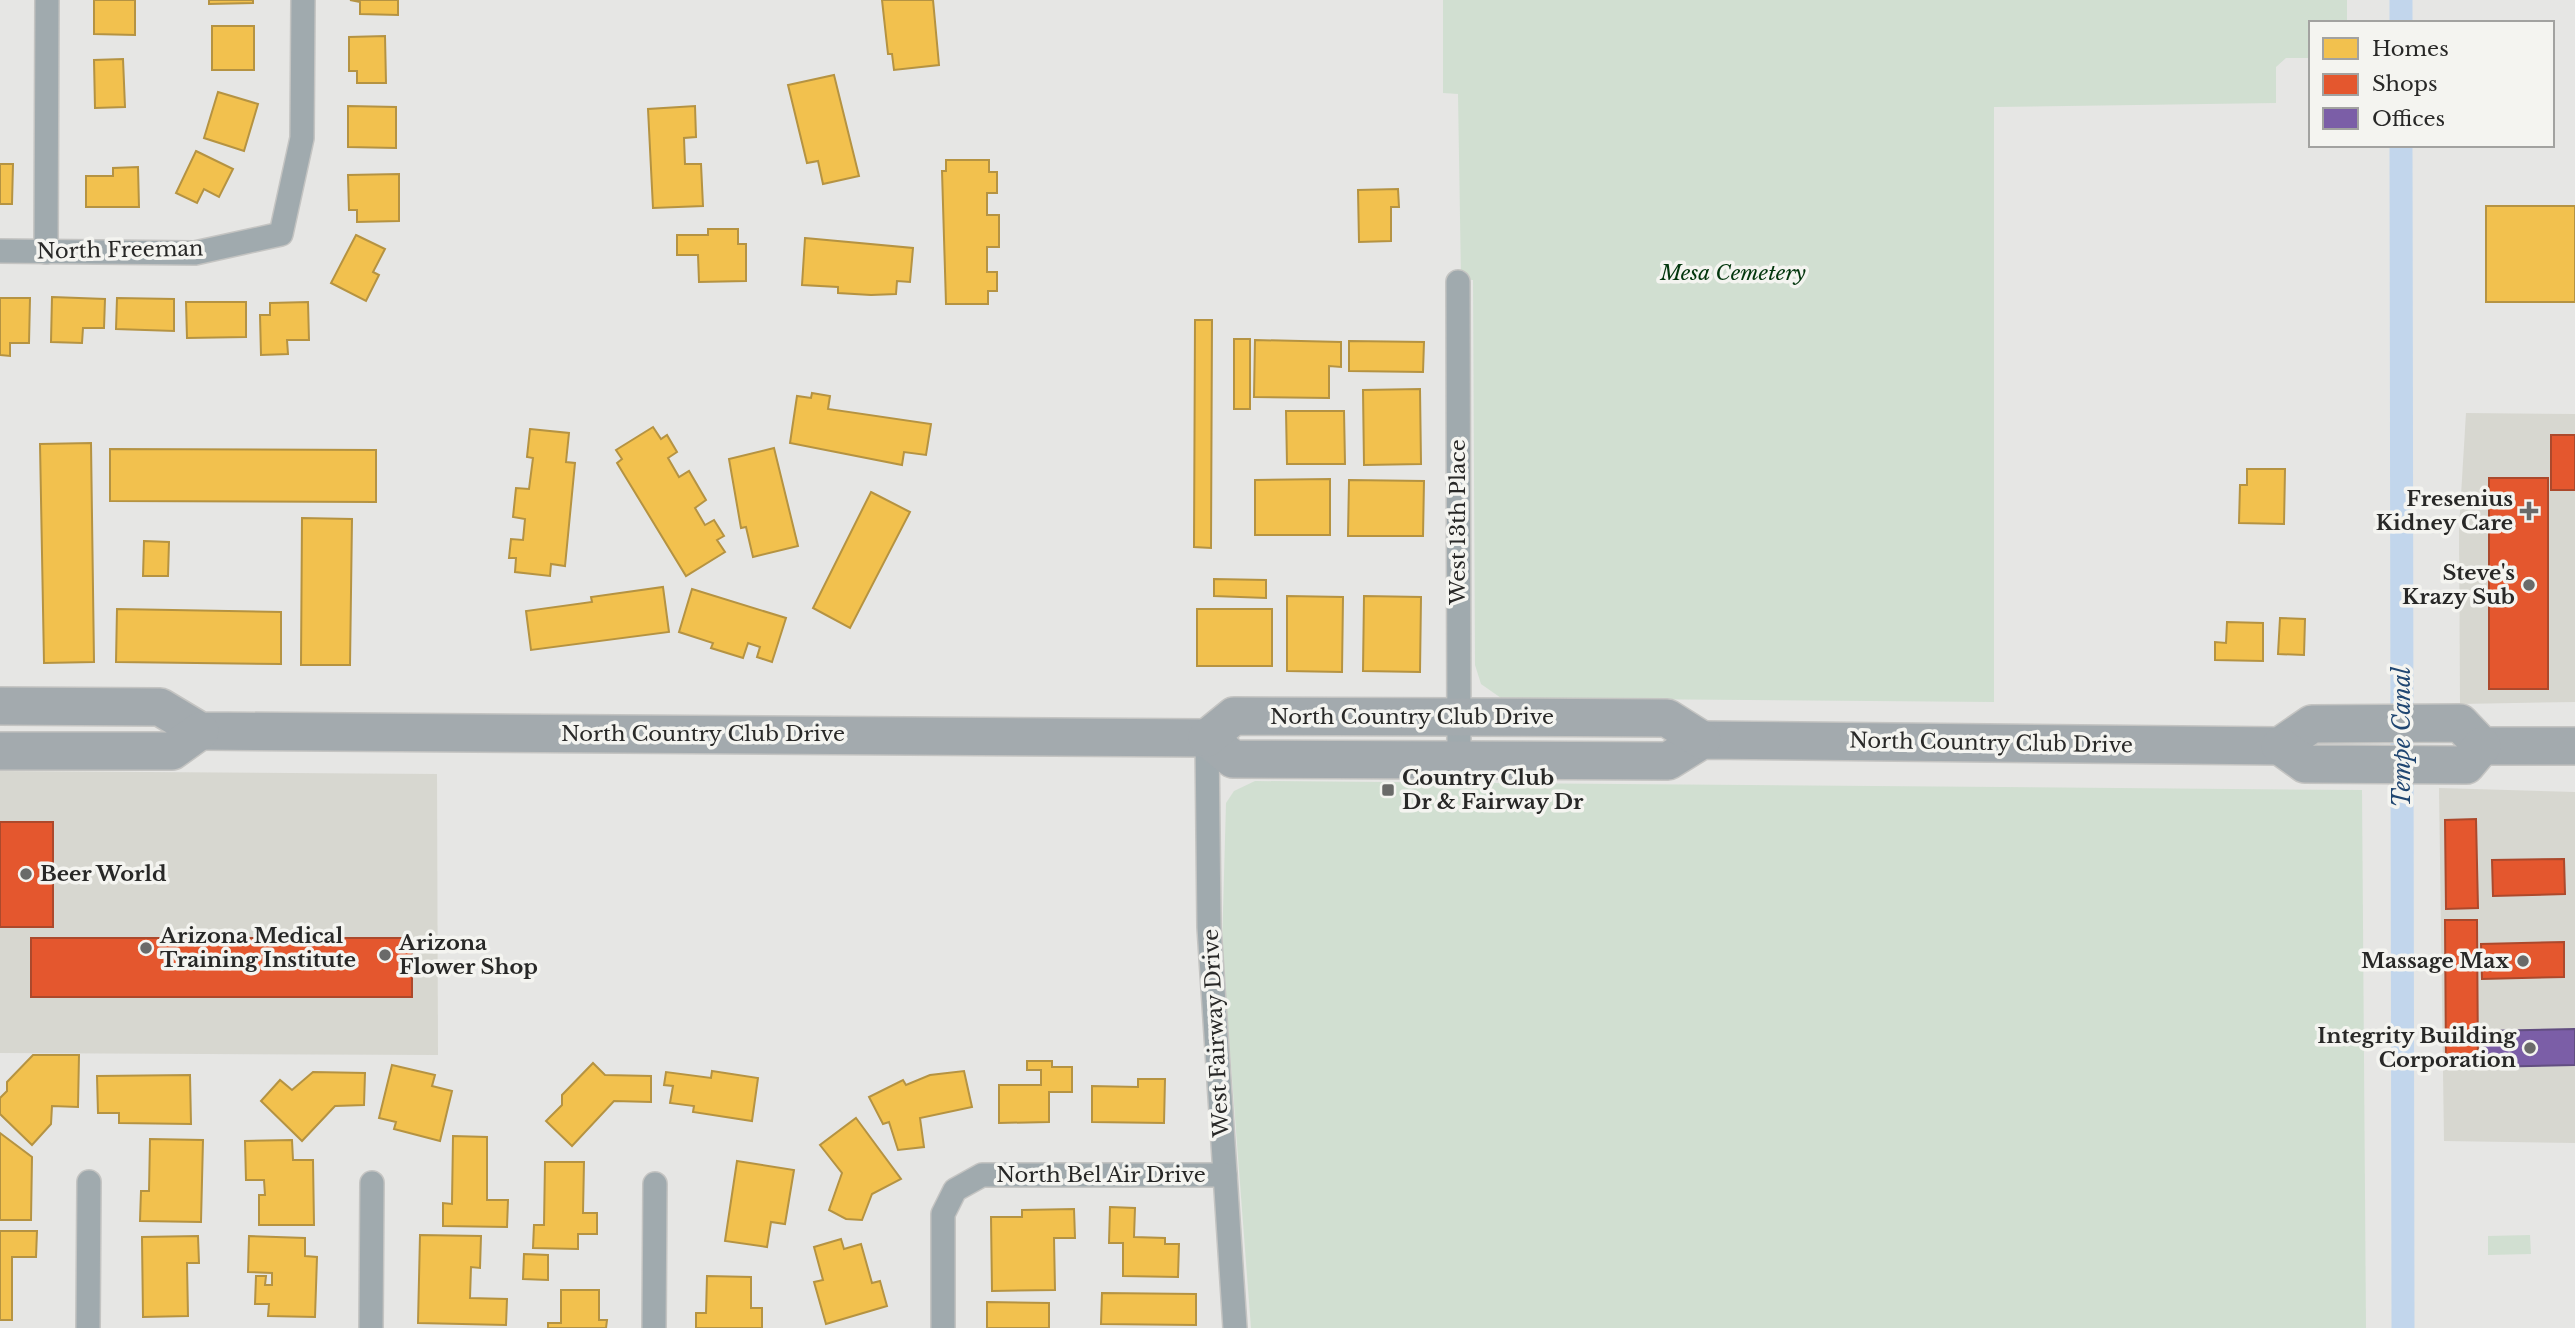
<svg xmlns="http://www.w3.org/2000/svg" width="2575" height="1328" font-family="'Libre Baskerville',serif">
  <rect width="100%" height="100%" fill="#e6e6e4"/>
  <g fill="#d7d7d0">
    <path d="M2466,413L2575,414V702L2460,704L2459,528Z"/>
    <path d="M0,771L437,774L438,1055L0,1053Z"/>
    <path d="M2439,788L2575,792V1143L2444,1141Z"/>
  </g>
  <g fill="#d1dfd1">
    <path d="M1443,0H2347V23H2311V58H2286L2276,67V103L1994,107V702L1501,698L1481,684L1475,665L1473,280L1461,279L1458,94L1443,93Z"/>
    <path d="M1255,781L2362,790L2366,1328H1251L1222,947L1226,803L1234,791Z"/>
    <path d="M2530,1235L2531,1254L2488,1255V1236Z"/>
  </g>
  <g fill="#f2c14e" stroke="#b59342" stroke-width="2">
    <path d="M94,0H135V35L94,34Z"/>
    <path d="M209,0H253V3L209,4Z"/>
    <path d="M350,0H398V15L360,14V2Z"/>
    <path d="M882,0H933L939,65L894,70L892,54H888Z"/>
    <rect x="212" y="26" width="42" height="44"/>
    <path d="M385,36L386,83H357V71H349V37Z"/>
    <path d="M123,59L125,107L95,108L94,60Z"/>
    <path d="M834,75L859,176L823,184L818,161L807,163L788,85Z"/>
    <path d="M218,92L258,104L244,151L204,138Z"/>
    <path d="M348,106L396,107V148L348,147Z"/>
    <path d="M695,106L696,137L684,138L685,164H701L703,206L653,208L648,109Z"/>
    <path d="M196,151L233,169L219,197L204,189L197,203L176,193Z"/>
    <path d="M946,160H989V172H997V193H987V215H999V247H987V272H997V291H988V304H946L942,171H946Z"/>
    <path d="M0,164H13L12,204H0Z"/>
    <path d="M138,167L139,207H86V176H113V168Z"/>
    <path d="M399,174V221L357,222V210H349L348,175Z"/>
    <path d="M1398,189L1399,207H1391V241L1359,242L1358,190Z"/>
    <rect x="2486" y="206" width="89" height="96"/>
    <path d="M708,229H738V244H746V281L699,282L698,255H677V235H708Z"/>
    <path d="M356,235L385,249L373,272L379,275L366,301L331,283Z"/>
    <path d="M805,238L913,248L910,282L897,281L896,294L871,295L838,293V287L802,285Z"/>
    <path d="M52,297L105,299L104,328H83L82,343L51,342Z"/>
    <path d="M0,298H30L29,343H10V356L0,355Z"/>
    <path d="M117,298L174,299V331L116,329Z"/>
    <path d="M186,302H246V337L187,338Z"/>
    <path d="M308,302L309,340H287L288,354L261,355L260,315H270V303Z"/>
    <path d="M1195,320H1212L1211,548L1194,547Z"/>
    <rect x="1234" y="339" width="16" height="70"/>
    <path d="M1255,340L1341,342V367L1329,366V398L1254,397Z"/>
    <path d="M1349,341L1424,342L1423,372L1349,371Z"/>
    <path d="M1420,389L1421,464L1364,465L1363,390Z"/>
    <path d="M812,393L830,396L828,409L931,424L926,455L904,452L902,465L790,443L797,396L811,398Z"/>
    <path d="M1286,411H1344L1345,464H1287Z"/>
    <path d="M653,427L661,439L667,435L677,452L668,458L679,477L689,471L706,500L695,508L705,525L714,520L724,536L717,540L725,552L686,576L617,463L622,459L616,450Z"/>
    <path d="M530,429L569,433L566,462L575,463L565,566L551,564L550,576L515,572L516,558H509L511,539L523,540L525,519L513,517L516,488L529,489L533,458L527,457Z"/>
    <path d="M91,443L94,662L44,663L40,444Z"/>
    <path d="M774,448L798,546L753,557L746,527L741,528L729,459Z"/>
    <path d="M110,449L376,450V502L110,501Z"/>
    <path d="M2247,469H2285L2284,524L2239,523L2240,485H2247Z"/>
    <path d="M1330,479V535H1255V480Z"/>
    <path d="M1349,480L1424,481L1423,536H1348Z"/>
    <path d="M871,492L910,512L850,628L813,608Z"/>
    <path d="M302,518L352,519L350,665H301Z"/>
    <path d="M144,541L169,542L168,576H143Z"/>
    <path d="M1214,579L1266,580V598L1214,596Z"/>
    <path d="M663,587L669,632L531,650L526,611L592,602L591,597Z"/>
    <path d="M692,589L786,618L772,662L757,657L760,647L748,643L743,658L711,648L713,643L679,632Z"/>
    <path d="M1287,596L1343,597L1342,672L1287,671Z"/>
    <path d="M1364,596L1421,597L1420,672L1363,671Z"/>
    <path d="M117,609L281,612V664L116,662Z"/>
    <rect x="1197" y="609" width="75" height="57"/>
    <path d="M2280,618L2305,619L2304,655L2278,654Z"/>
    <path d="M2227,622L2263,623V661L2215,660V642L2226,643Z"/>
    <path d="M33,1055H79L78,1107L52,1106L51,1124L32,1145L0,1114V1098L7,1091V1082Z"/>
    <path d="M1027,1061H1052V1067H1072V1092H1049V1122L999,1123V1085H1041V1070H1027Z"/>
    <path d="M593,1063L605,1075L651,1076V1102L614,1101L572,1146L546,1121L562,1105V1095Z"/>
    <path d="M392,1065L435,1075L432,1086L452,1091L440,1141L394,1129L396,1122L379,1118Z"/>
    <path d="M712,1071L758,1078L752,1121L693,1112L694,1106L670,1103L673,1086L664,1085L666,1072L711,1078Z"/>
    <path d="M964,1071L972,1107L920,1118L924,1147L898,1150L889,1122L883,1124L869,1097L903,1080L906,1085L930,1075Z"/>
    <path d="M313,1072L365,1073L364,1105L335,1106L302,1141L261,1101L280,1080L292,1090Z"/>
    <path d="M190,1075L191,1124L119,1123V1113H98L97,1076Z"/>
    <path d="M1138,1079H1165L1164,1123L1092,1122V1086L1138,1087Z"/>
    <path d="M856,1118L901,1179L872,1194L862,1220L846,1219L829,1210L842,1173L820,1145Z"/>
    <path d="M0,1133L32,1157L31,1220H0Z"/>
    <path d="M453,1136L487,1137V1200H508L507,1227L443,1226V1203L452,1204Z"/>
    <path d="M150,1139L203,1140L201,1222L140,1221L141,1191H149Z"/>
    <path d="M292,1140L293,1160H313L314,1225H259V1195H265L264,1180H246L245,1141Z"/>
    <path d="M737,1161L794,1170L785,1224L771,1222L767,1247L725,1241Z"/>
    <path d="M545,1162H584L583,1213H597V1234H578V1249L533,1248L534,1225H544Z"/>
    <path d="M1110,1207L1135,1208L1134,1237L1165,1238V1244H1179L1178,1277L1123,1276V1243H1109Z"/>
    <path d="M1074,1209L1075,1238H1054L1055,1290L992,1291L991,1217H1022V1210Z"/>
    <path d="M0,1231H37L36,1257H12V1320H0Z"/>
    <path d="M420,1235L481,1236L480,1268L471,1267L470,1298L507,1299L506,1325L418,1323Z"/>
    <path d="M198,1236L199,1263H187L188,1316L143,1317L142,1237Z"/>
    <path d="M249,1236L305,1238V1256L317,1257L315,1317L268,1316L269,1304H255L256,1276H266L265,1285H272V1273L248,1272Z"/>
    <path d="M841,1239L844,1249L861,1244L872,1283L880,1281L887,1306L826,1324L814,1282L823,1280L814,1247Z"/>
    <path d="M524,1254L548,1255V1280L523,1279Z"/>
    <path d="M707,1276L751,1277V1308H762V1328H696V1313H706Z"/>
    <path d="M561,1290H599V1320H607L606,1328H548V1323H561Z"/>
    <path d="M1102,1293L1196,1294V1325L1101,1324Z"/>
    <path d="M987,1302L1049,1303V1328H987Z"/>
  </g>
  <g fill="#e4572e" stroke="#ac492c" stroke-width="2">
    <rect x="2551" y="435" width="24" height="55"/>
    <rect x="2489" y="478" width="59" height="211"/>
    <path d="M2476,819L2478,908L2446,909L2445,820Z"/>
    <rect x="0" y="822" width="53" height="105"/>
    <path d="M2564,859L2565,894L2493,896L2492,860Z"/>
    <path d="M2445,920H2477L2478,1065H2446Z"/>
    <rect x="31" y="938" width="381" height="59"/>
    <path d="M2564,942V977L2482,979L2481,944Z"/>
  </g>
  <path fill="#7b5ea7" stroke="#624e81" stroke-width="2" d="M2575,1029V1065L2485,1067L2484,1031Z"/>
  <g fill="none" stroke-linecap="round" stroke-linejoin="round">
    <g stroke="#c2d6ec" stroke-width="23">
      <path d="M2401,0V23"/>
      <path d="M2401,145L2403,1328"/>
    </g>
    <g stroke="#c4c4c2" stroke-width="26">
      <g id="minor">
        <path d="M0,251L195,253L281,234L302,138L303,0"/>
        <path d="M46,252L47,0"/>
        <path d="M1458,282L1459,762"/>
        <path d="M1207,738L1209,927L1235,1328"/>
        <path d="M88,1328L89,1182"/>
        <path d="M371,1328L372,1183"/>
        <path d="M654,1328L655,1184"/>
        <path d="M943,1328V1214L955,1190L982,1175H1225"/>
      </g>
    </g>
    <g stroke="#c4c4c2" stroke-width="40">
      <g id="primary">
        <path d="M0,706L160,707L200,731L1207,738L1233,759L1668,761L1702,740L2280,746L2312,724L2460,723L2482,746H2575"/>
        <path d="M1207,738L1234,716L1667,718L1702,740"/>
        <path d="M2280,746L2305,764L2466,765L2482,746"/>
        <path d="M0,751H172L200,731"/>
      </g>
    </g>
    <use href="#minor" stroke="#a0aaae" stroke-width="23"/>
    <use href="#primary" stroke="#a3aaae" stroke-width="37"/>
  </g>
  <g fill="#6a6a69" stroke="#f4f4f0" stroke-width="2.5">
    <path d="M2525.5 500.5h7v7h7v7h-7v7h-7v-7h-7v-7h7z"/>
    <circle cx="2529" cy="585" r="7"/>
    <rect x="1381" y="783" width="14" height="14" rx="3.5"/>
    <circle cx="26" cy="874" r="7"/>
    <circle cx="146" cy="948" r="7"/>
    <circle cx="385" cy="955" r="7"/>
    <circle cx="2523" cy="961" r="7"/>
    <circle cx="2530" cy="1048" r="7"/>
  </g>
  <g text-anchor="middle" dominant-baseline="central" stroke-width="7" stroke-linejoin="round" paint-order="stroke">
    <g font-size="21" fill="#282827" stroke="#f4f4f0">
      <text transform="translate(120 250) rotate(-1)">North Freeman</text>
      <text transform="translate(1458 522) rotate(-90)">West 13th Place</text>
      <text x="1412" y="717">North Country Club Drive</text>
      <text x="703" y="734">North Country Club Drive</text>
      <text transform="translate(1991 743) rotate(1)">North Country Club Drive</text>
      <text transform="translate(1216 1033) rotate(-93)">West Fairway Drive</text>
      <text x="1101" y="1175">North Bel Air Drive</text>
    </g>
    <g font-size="21" font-style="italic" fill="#03360d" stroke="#f4f4f0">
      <text x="1733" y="273">Mesa Cemetery</text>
    </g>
    <g font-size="21" font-weight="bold" fill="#282827" stroke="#f4f4f0" text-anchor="end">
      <text x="2513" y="499">Fresenius<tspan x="2513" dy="24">Kidney Care</tspan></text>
      <text x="2515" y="573">Steve's<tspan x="2515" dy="24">Krazy Sub</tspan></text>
      <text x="1402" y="778" text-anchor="start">Country Club<tspan x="1402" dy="24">Dr &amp; Fairway Dr</tspan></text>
      <text x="40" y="874" text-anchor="start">Beer World</text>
      <text x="160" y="936" text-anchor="start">Arizona Medical<tspan x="160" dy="24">Training Institute</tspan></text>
      <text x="399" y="943" text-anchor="start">Arizona<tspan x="399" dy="24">Flower Shop</tspan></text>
      <text x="2509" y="961">Massage Max</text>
      <text x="2516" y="1036">Integrity Building<tspan x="2516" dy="24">Corporation</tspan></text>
    </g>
    <g font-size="23" font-style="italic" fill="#204671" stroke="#f4f4f0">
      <text transform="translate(2402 737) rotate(-90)">Tempe Canal</text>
    </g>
  </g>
  <rect x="2309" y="21" width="245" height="126" fill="#f4f4f0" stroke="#a2a2a0" stroke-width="2"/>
  <rect x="2323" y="38" width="35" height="21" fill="#f2c14e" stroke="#a2a2a0" stroke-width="2"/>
  <text x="2372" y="56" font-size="21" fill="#282827">Homes</text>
  <rect x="2323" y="74" width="35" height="21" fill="#e4572e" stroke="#a2a2a0" stroke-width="2"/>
  <text x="2372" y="91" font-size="21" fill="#282827">Shops</text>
  <rect x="2323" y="108" width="35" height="21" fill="#7b5ea7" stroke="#a2a2a0" stroke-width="2"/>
  <text x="2372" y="126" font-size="21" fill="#282827">Offices</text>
</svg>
